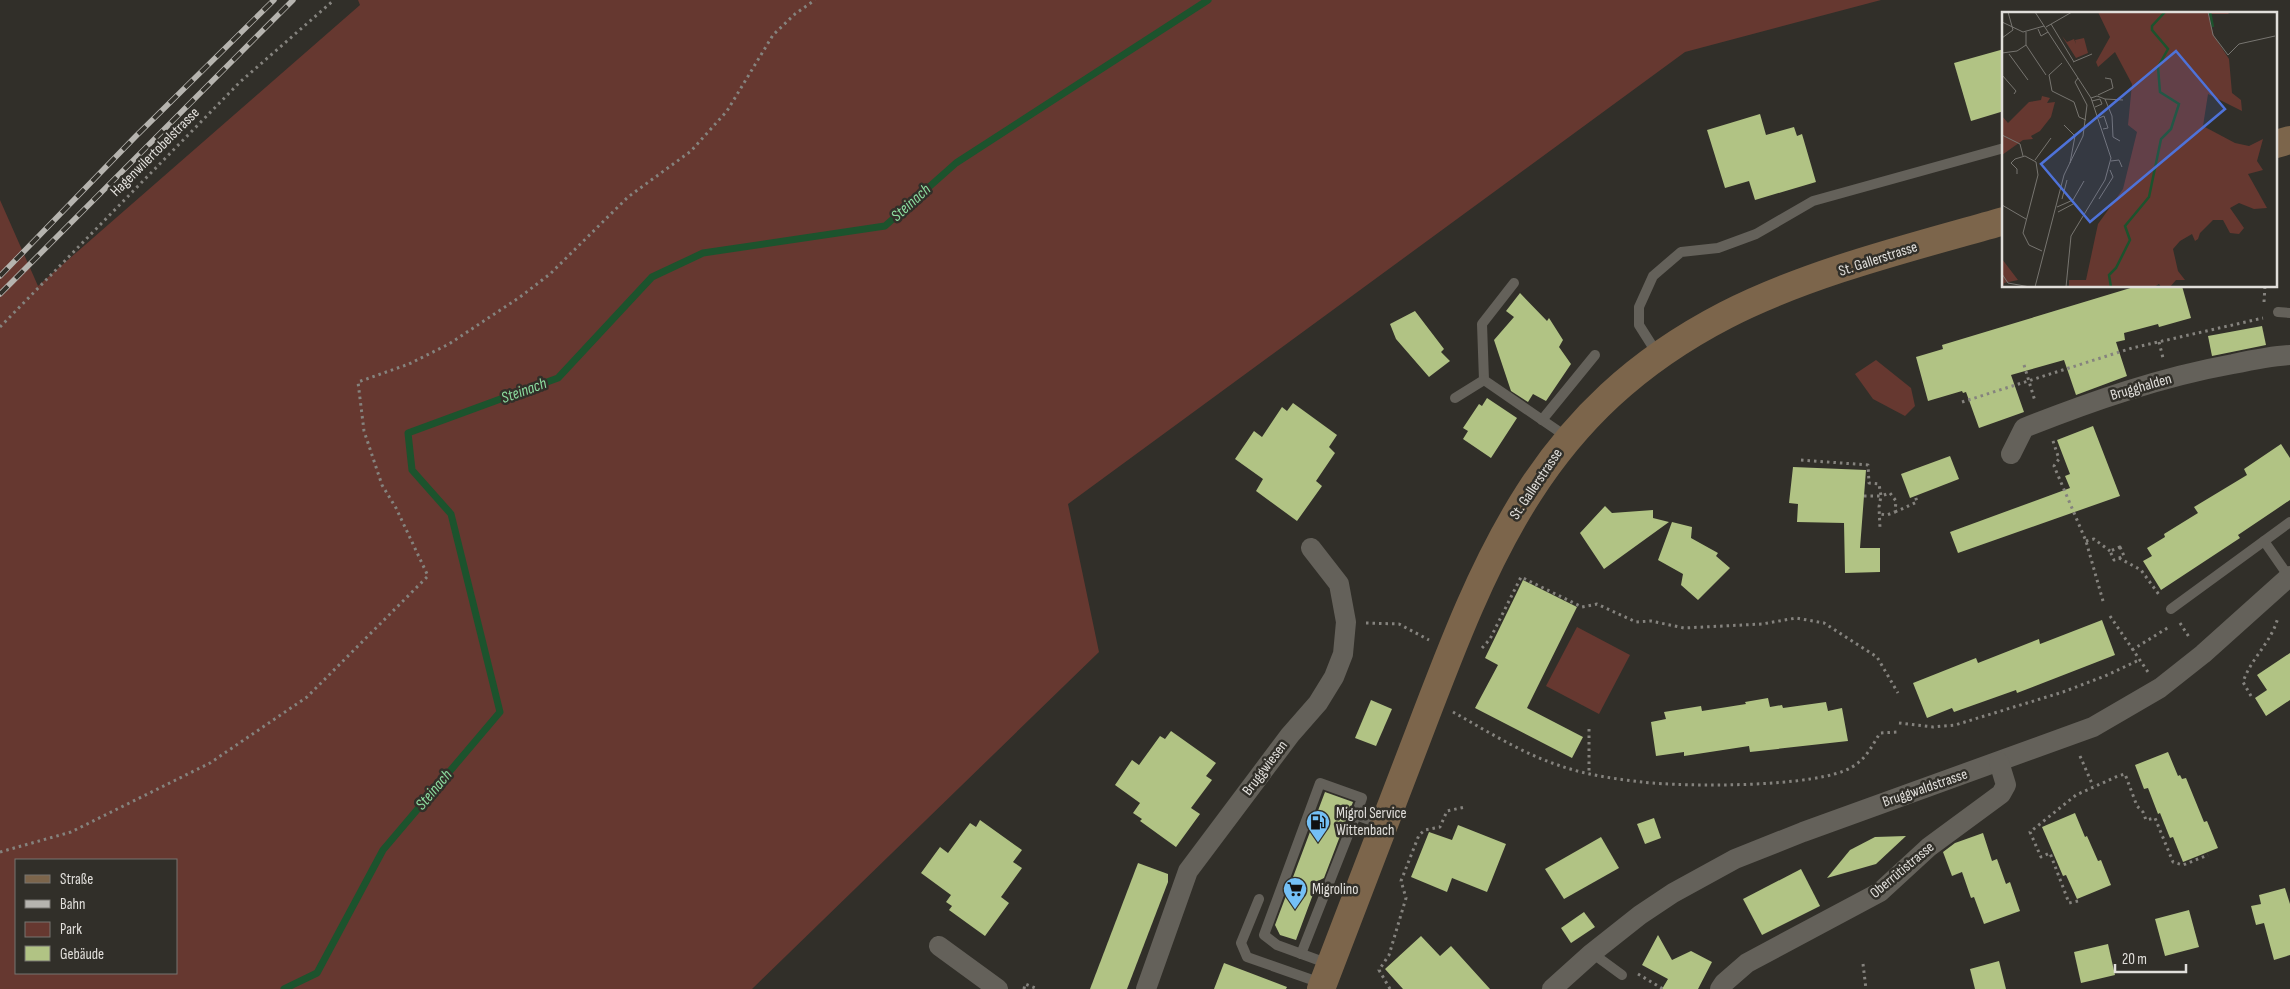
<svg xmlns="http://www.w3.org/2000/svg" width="2290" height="989" font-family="'Sofia Sans Condensed',sans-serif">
  <rect width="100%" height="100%" fill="#312f29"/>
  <g fill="#663830" fill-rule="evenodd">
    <path d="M358,0H1881L1685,52L1068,504L1099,652L752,989H0V200L38,286L360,5ZM176,860V973H16V860Z"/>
    <path d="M1876,360L1911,388L1915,406L1905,416L1873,399L1855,374Z"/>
    <path d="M1577,627L1630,655L1599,714L1546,686Z"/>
  </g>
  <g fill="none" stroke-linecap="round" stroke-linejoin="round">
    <path stroke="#1c532d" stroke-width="7" d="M284,989L317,973L383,850L500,712L451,514L412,470L408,433L558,378L652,277L703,253L885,226L956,163L1208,0"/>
  </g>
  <g fill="#b1c384">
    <path d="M2004,49V111L1971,121L1954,63Z"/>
    <path d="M1760,114L1766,135L1794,127L1797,136L1802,134L1816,182L1755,200L1749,181L1725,188L1707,130Z"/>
    <path d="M2137,286H2182L2191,318L2159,327L2158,324L2124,333L2125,340L2116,342L2127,376L2076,395L2064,360L2011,375L2024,412L1979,428L1966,392L1963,393L1962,391L1928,401L1916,357L1943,349L1942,345Z"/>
    <path d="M1520,293L1547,321L1549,318L1563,340L1559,347L1571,364L1546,401L1533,394L1528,402L1511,391L1494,340L1514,317L1506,311Z"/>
    <path d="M1415,311L1444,349L1441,352L1450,361L1429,377L1396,339L1390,324Z"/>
    <path d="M2262,326L2266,345L2212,356L2208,336Z"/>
    <path d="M1487,398L1517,418L1491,458L1463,439L1468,431L1463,428L1479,404L1482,406Z"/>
    <path d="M1293,403L1337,435L1329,447L1335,453L1316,481L1322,486L1297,521L1256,491L1263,479L1235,459L1254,431L1262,437L1282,407L1287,411Z"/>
    <path d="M2093,426L2120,496L1958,553L1950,532L2070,488L2065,476L2070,474L2057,440Z"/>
    <path d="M2281,444L2290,458V500L2238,535L2240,538L2161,590L2143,561L2152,556L2147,548L2165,537L2164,534L2198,513L2194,507L2247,475L2244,469Z"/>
    <path d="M1950,456L1959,479L1910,498L1901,474Z"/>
    <path d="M1793,467L1866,470L1860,548H1880V572L1845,573L1844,523L1797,522L1798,504L1789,503Z"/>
    <path d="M1605,506L1612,513L1653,510V518L1669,522L1604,569L1580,533Z"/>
    <path d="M1672,522L1692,527L1691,538L1718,553L1716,556L1730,568L1698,600L1681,585L1683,574L1658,560Z"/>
    <path d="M1523,580L1577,607L1527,708L1583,737L1572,758L1475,708L1498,665L1485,658Z"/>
    <path d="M2102,620L2115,655L2017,693L2016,690L1954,712L1952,708L1927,718L1913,683L1976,658L1978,663L2039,639L2040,644Z"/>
    <path d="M2290,653V700L2266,716L2255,698L2267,690L2257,675Z"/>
    <path d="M1768,698L1770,707L1782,705L1783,708L1826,702L1828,711L1842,708L1848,741L1750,752L1749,746L1684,756V752L1656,756L1651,722L1666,719L1664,712L1701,706L1702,711L1746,704L1745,702Z"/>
    <path d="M1371,700L1392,709L1376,746L1355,738Z"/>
    <path d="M1171,731L1216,763L1206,776L1212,780L1191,808L1200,814L1176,847L1140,821L1142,819L1133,813L1140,803L1115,785L1132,760L1139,765L1160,736L1165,739Z"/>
    <path d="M2168,752L2178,776L2180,775L2182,779L2186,778L2204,822L2207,821L2218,848L2183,862L2173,837L2170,838L2160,813L2158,814L2148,788L2144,789L2135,765Z"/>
    <path d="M1325,792L1353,802L1324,878L1318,881L1296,940L1280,935L1275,925Z"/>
    <path d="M2075,813L2085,837L2087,836L2098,861L2101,860L2111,885L2077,899L2066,875L2063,876L2042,827Z"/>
    <path d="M1654,818L1661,838L1645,844L1637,824Z"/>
    <path d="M980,820L1022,850L1013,862L1022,868L1001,897L1009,903L985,936L949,910L952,906L946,902L951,895L921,873L940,847L948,853L970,823L976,827Z"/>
    <path d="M1458,825L1506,844L1487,892L1452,878L1447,892L1411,877L1429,832L1452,840Z"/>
    <path d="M1983,833L1992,861L1997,859L2006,884L2010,882L2020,911L1984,924L1974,897L1971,898L1962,872L1952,876L1943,852L1955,843Z"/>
    <path d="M1906,836L1876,864L1827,878L1850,850L1875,837Z"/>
    <path d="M1601,837L1619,868L1564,899L1545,869Z"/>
    <path d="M1138,863L1168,874V882L1127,989H1090Z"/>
    <path d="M1801,869L1820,906L1762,935L1743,899Z"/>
    <path d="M2285,888L2290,904V955L2274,960L2264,923L2256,925L2251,906L2261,904L2259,895Z"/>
    <path d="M2189,910L2199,947L2165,956L2155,919Z"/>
    <path d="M1584,912L1595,927L1571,943L1561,928Z"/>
    <path d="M1658,935L1672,960L1691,951L1712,962L1698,989H1662L1668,979L1642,965Z"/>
    <path d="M1421,936L1440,956L1451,946L1490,989H1403L1385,969Z"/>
    <path d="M2108,944L2115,975L2081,983L2074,952Z"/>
    <path d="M1999,961L2006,989H1975L1970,969Z"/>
    <path d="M1224,963L1287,987L1286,989H1214Z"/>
  </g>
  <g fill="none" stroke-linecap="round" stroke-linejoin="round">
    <g stroke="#85837e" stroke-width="3" stroke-dasharray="2.5 4" stroke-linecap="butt">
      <path d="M2264,302L2265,286"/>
      <path d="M0,327L240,82L334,0"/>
      <path d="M2159,342L2163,358"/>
      <path d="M2024,365L2035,401"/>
      <path d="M1962,402L2132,348L2263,318"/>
      <path d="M2053,441L2059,459L2054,466L2086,541L2103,601"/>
      <path d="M1801,460L1868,465L1869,483L1879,484L1881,496L1890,493L1896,501L1895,512L1887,515L1879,514"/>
      <path d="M1864,496H1881L1879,507L1880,528"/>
      <path d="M1895,512L1917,502L1915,495"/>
      <path d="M2086,541L2094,539L2110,551"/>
      <path d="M2120,547L2124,556L2114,560L2110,551Z"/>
      <path d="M2119,558L2141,570L2160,596"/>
      <path d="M2110,616L2148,672"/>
      <path d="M1366,623L1399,624L1429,640"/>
      <path d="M2180,623L2189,637"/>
      <path d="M1482,648L1490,639L1521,577L1582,607L1597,604L1636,622L1651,621L1684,628L1762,624L1796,618L1824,623L1877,657L1898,693"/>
      <path d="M2132,650L2169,627"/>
      <path d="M2251,696L2243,682C2251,658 2272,642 2278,617"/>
      <path d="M1453,712C1487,731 1523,754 1561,766C1586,775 1616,779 1642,782C1684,787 1818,788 1852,767C1866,759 1872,746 1880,733L1898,732"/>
      <path d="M1899,723L1933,727L1955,725L2063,692L2105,676L2139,660"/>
      <path d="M1589,729V773"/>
      <path d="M2080,756L2093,786"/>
      <path d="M0,852L71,832L210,763L307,697L428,576L396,508L382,485L364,431L358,382L409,364L449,344L520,297L550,274L628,197L691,151L727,111L773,35L795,14L815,0"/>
      <path d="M2078,901L2069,903L2050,853L2041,857L2030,832L2076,795L2118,776L2125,774L2137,806L2143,812L2146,820L2155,818L2173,862L2183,865L2208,855"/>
      <path d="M1863,964L1866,989"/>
      <path d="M1638,974L1663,989"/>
      <path d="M1024,989L1025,984L1038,989"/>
      <path d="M1390,989L1379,970L1389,955L1406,898L1401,881L1419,835L1425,830L1440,827L1447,811L1465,807"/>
    </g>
    <g stroke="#64615a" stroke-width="10">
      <path d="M1514,283L1482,324L1484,380L1567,437"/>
      <path d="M2278,312L2290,313"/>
      <path d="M1658,355L1639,325V307L1653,276L1681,252L1718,248L1756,234L1813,201L2004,148"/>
      <path d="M1455,398L1484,380"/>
      <path d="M1542,420L1595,355"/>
      <path d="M2264,541L2289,577"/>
      <path d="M2171,609L2290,522"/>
      <path d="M1259,899L1241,943L1247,957L1321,983"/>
      <path d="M1592,953L1622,975"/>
      <path d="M1301,954L1356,815"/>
      <path d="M1329,964L1277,945L1264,935L1320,783L1362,798L1356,815L1383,825"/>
    </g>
    <g stroke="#64615a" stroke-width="20">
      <path d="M2011,454L2024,428C2092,401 2161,377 2233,364C2252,360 2271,356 2290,355"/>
      <path d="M939,946L998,989"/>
      <path d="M1146,989L1188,871L1290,735L1318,703L1334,677L1343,654L1346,622L1339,584L1311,548"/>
      <path d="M1552,989L1592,953L1640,915L1673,893L1735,859L1803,832L2093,727L2160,688L2203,654L2290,576"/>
      <path d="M1720,989L1724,983L1747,963L1880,892L1929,847L2001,794L2006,785L1999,762"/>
    </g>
    <g stroke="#7c654b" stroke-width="28">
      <path d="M2276,144L2290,140"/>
      <path d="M1321,989C1353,904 1386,820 1418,736C1487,554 1542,410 1726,315C1810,272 1913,247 2004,221"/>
    </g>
    <g stroke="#b6b4af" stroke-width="5.5">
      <g id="rail">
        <path d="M0,276L136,136L274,0"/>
        <path d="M0,294L293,0"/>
      </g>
    </g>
    <use href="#rail" stroke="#312f29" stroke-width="4" stroke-dasharray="11" stroke-linecap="butt"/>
  </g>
  <defs>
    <g id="fuel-pin" transform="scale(1.25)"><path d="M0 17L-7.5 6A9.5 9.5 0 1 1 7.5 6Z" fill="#74c0f6" stroke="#312f29"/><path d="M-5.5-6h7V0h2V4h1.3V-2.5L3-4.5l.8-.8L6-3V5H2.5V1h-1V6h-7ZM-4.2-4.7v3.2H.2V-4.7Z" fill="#111"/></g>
    <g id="supermarket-pin" transform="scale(1.25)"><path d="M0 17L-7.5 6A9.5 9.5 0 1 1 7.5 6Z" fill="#74c0f6" stroke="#312f29"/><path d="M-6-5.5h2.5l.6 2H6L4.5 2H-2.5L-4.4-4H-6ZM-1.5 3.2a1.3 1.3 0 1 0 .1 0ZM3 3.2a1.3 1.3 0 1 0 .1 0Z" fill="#111"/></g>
  </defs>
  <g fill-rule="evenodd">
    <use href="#fuel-pin" x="1318" y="822"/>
    <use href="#supermarket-pin" x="1295" y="889"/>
  </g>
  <g text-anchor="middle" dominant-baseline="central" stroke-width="5" stroke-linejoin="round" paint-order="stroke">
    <g font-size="15" fill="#e1dfdb" stroke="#312f29">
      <text transform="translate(155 152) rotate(-45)">Hagenwilertobelstrasse</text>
      <text transform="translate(1878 259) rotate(-18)">St. Gallerstrasse</text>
      <text transform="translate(2141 387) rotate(-16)">Brugghalden</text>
      <text transform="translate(1536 484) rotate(-56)">St. Gallerstrasse</text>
      <text transform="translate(1265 768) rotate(-53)">Bruggwiesen</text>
      <text transform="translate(1925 788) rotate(-19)">Bruggwaldstrasse</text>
      <text transform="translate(1902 870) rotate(-40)">Oberrütistrasse</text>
    </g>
    <g font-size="15" fill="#e1dfdb" stroke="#312f29" text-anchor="start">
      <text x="1336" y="813">Migrol Service<tspan x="1336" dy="17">Wittenbach</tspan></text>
      <text x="1312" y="889">Migrolino</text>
    </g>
    <g font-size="16" font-style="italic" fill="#8cdc9f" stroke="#312f29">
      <text transform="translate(911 203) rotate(-42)">Steinach</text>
      <text transform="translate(524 391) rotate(-20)">Steinach</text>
      <text transform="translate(434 790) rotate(-50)">Steinach</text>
    </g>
  </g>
  <g transform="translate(2002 12)">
    <rect width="275" height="275" fill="#312f29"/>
    <path d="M96,0H225L227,2H206L212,24L227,47L230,81L239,88L240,99L206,82L201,114L233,131L247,134L261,127L255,149L261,158L246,162L265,196L252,197L237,191L228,196L242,216L237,222L228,221L221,208H211L198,221L196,227L193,229L190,222L178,229L171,237L176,259L183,268H174L168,275H159L157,272L152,275H67V268H84L96,212L121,177L135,120L126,113L130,72L113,40L96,55L94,50L108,25ZM60,24L65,30L72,27L74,32L73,28L82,26L86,41L74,46ZM40,84L48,86L45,91L53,90L49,105L38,119L29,124L31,127L21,128L0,143V104L6,111L27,90L39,88ZM0,247L16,268L2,271L1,275Z" fill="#663830"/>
    <path fill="none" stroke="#1c532d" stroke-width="2.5" d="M208,0L211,15M109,275L107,263L114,256L128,228L123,214L147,185L159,127L169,117L177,92L158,80L156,55L166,37L150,18V14L163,0"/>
    <path fill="none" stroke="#777570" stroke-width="1" d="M33,0L89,86L109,146L103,168L69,224L64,275M206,0L211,23L226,43L237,32L273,24M0,10L21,20L42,14M49,12L72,50M44,15L70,0M36,17L39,24L46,20M0,26L11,18L6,0M24,33L44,63M0,41L15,39L24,33V20M7,42L26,68M71,50L90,42M60,51L47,63L50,79L72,90L77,105L84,108M0,63L14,79L12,82M96,83L111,76L109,67L103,66M89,86L95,84L103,87L110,104L111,125L118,129M103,87L121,88M90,89L98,87L100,92L93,95M97,106L102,104L106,116L101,117M62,113L73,124L68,151M0,123L18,132L21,144M33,148L49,126M109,149L117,148L120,155M15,162V157L9,151L13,147L23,144L34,150L36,163L21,221L27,233L40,239M60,187L65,168M97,187L111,165L108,158M0,193L24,207M55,195L71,188L82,169M56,200L73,191M0,262L6,271L28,275M33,275L62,163L81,124L85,93L73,70L76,66"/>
    <path fill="#4e72d9" fill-opacity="0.15" stroke="#4e72d9" stroke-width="2.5" d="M174,39L223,97L88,210L39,152Z"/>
    <rect width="275" height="275" fill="none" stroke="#e1dfdb" stroke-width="2.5"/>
  </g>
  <rect x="15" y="859" width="162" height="115" fill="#312f29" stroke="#777570"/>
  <rect x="25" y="875" width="25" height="8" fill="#7c654b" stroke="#777570"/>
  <text x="60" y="884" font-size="15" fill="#e1dfdb">Straße</text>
  <rect x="25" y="900" width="25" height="8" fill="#b6b4af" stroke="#777570"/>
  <text x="60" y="909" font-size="15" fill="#e1dfdb">Bahn</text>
  <rect x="25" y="922" width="25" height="15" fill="#663830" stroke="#777570"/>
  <text x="60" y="934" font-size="15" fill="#e1dfdb">Park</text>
  <rect x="25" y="946" width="25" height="15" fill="#b1c384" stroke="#777570"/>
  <text x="60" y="959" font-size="15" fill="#e1dfdb">Gebäude</text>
  <path d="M2115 964v8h71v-8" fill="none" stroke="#e1dfdb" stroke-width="2.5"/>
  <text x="2122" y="964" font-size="15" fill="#e1dfdb" stroke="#312f29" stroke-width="4" paint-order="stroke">20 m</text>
</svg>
